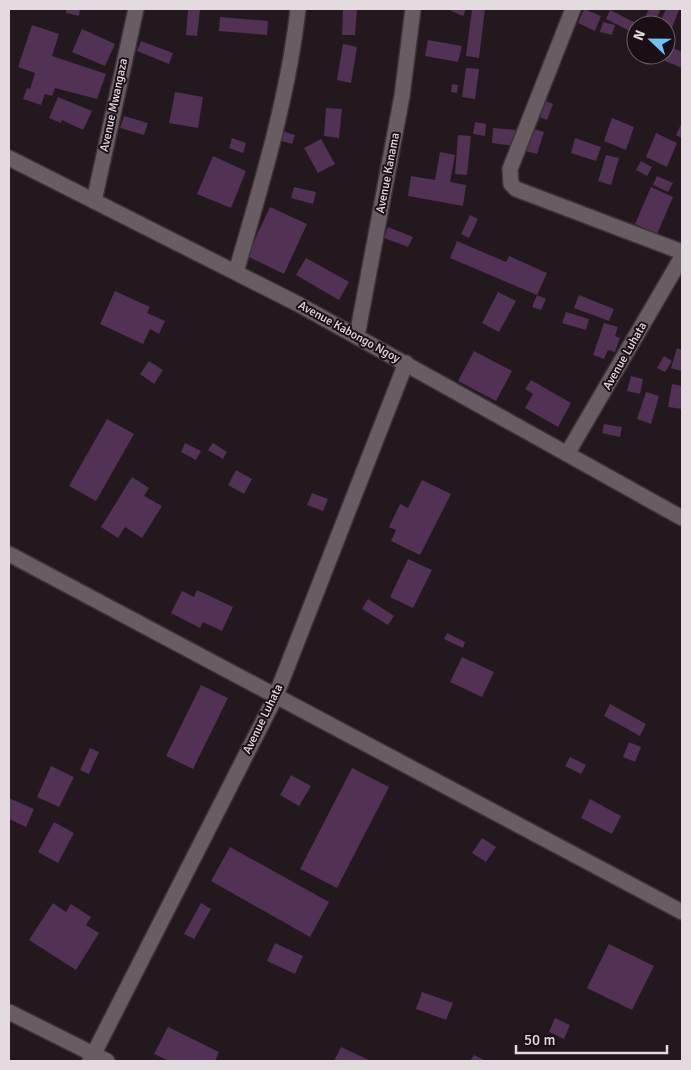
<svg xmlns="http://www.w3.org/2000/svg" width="691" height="1070" font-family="Signika,sans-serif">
  <rect width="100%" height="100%" fill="#22181d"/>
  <g fill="#513154">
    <path d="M66,9H80L79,16L66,13Z"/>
    <path d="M188,9H200L197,36L186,35Z"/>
    <path d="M343,9H357L355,35H342Z"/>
    <path d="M452,9H466L463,16L451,11Z"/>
    <path d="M472,9H485L479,58L466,56Z"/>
    <path d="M584,9L601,16L595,31L578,23Z"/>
    <path d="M649,9H661L653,25L643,21Z"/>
    <path d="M666,9L679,10L672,28L660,23Z"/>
    <path d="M610,10L640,25H636V34L606,19Z"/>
    <path d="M220,17L268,21L267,35L219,31Z"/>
    <path d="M603,22L615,25L612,35L600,32Z"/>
    <path d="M32,25L59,34L52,56L106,74L97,99L55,88L52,96L45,94L41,105L23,99L27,88L30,89L35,73L18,67Z"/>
    <path d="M82,29L115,44L105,66L72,52Z"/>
    <path d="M428,40L462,46L458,62L425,56Z"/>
    <path d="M141,41L173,53L169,64L137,51Z"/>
    <path d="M343,44L357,47L351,83L337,80Z"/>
    <path d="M671,47L682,52V68L665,61Z"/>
    <path d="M466,68L479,69L475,99L462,97Z"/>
    <path d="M452,84L458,85L457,93L451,92Z"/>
    <path d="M175,92L203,97L198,128L169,123Z"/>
    <path d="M58,97L92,111L83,130L62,120L61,123L49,118Z"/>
    <path d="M544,100L553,104L547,120L537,116Z"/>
    <path d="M326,108L342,109L339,138L324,136Z"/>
    <path d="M124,116L148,123L144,135L120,128Z"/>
    <path d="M612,118L634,127L626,150L604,141Z"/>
    <path d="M475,122L486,124L485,136L473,134Z"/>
    <path d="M682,122V138L676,135Z"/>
    <path d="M493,128L516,130L514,146L492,143Z"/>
    <path d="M531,128L544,132L537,154L525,151Z"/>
    <path d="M282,131L295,135L292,144L279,140Z"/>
    <path d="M656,133L677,143L667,167L646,157Z"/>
    <path d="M458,135L471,136L467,175L455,174Z"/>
    <path d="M232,138L246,143L243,153L229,148Z"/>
    <path d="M575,138L601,147L596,161L571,153Z"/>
    <path d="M321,139L335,164L318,173L304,148Z"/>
    <path d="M440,152L455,155L450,182L466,185L463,206L408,196L411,176L435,180Z"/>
    <path d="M606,155L619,158L611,185L598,181Z"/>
    <path d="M213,156L246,171L231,208L197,194Z"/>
    <path d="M641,161L652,167L647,176L636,170Z"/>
    <path d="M657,176L673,183L668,192L653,185Z"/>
    <path d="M294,187L316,192L313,204L291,198Z"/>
    <path d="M651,187L673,197L657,234L635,224Z"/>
    <path d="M270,207L307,224L284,274L247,256Z"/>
    <path d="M470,215L478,219L469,238L461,234Z"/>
    <path d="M388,227L413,237L408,247L384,238Z"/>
    <path d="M457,241L506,262L509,256L547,273L537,295L450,258Z"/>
    <path d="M306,258L349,282L339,300L296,275Z"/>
    <path d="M115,291L150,307L147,313L165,321L159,334L150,329L143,344L100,324Z"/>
    <path d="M498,292L516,301L499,332L482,323Z"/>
    <path d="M537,295L546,299L541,310L532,307Z"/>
    <path d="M579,295L614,309L609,321L574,308Z"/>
    <path d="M566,312L589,319L586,330L562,323Z"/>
    <path d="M604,323L618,327L615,336L620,338L615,352L608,350L604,359L593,355Z"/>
    <path d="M677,348L682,350L681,371L671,368Z"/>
    <path d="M474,351L512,371L496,401L458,381Z"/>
    <path d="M664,356L672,361L665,372L657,368Z"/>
    <path d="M149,361L163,370L154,384L140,374Z"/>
    <path d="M631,376L643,379L640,394L627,391Z"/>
    <path d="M531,380L571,403L558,427L525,408L533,394L525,389Z"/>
    <path d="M672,384L682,386V409L668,407Z"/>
    <path d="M646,392L659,396L651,424L637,419Z"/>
    <path d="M107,419L134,434L96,501L69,486Z"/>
    <path d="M604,424L622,427L620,437L602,433Z"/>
    <path d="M185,443L201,451L196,460L181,452Z"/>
    <path d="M213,443L227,452L223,459L208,450Z"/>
    <path d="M236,470L252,479L244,494L228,485Z"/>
    <path d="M132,477L149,488L144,496L162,506L142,538L125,527L118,538L101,527Z"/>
    <path d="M422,480L451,494L420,555L391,541L396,530L389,527L400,504L408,508Z"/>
    <path d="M312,493L328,499L323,511L307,505Z"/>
    <path d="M408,559L432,570L413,608L390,597Z"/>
    <path d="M197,590L233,607L222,631L203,622L200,628L171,613L182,591L194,597Z"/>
    <path d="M368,599L394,616L388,625L362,609Z"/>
    <path d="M447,633L465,642L463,648L444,639Z"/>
    <path d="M462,657L494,672L482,697L450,682Z"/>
    <path d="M201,685L228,698L193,769L166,756Z"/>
    <path d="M610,704L646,724L640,736L604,716Z"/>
    <path d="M629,742L641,747L635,762L623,757Z"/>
    <path d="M90,748L99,752L89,774L80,770Z"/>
    <path d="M570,757L586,765L581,774L565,766Z"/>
    <path d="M51,766L74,777L59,807L37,797Z"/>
    <path d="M352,768L389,787L337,888L300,869Z"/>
    <path d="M291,775L311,786L299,806L280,795Z"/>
    <path d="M9,798L34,809L26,827L9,819Z"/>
    <path d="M590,799L621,816L612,834L581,818Z"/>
    <path d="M54,822L74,833L58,863L38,852Z"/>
    <path d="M482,838L496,847L486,862L472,853Z"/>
    <path d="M230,847L329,902L310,937L211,881Z"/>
    <path d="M53,903L66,912L71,904L91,917L86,925L99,933L76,970L29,940Z"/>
    <path d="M201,903L211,909L194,939L184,934Z"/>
    <path d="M275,943L303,956L295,974L267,961Z"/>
    <path d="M609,944L654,966L632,1010L587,988Z"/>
    <path d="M422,992L453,1003L446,1020L416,1009Z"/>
    <path d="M555,1018L570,1025L564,1039L549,1032Z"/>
    <path d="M168,1027L219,1052L215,1061H169L154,1054Z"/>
    <path d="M341,1047L371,1061H334Z"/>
    <path d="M474,1055L486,1061H470Z"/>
  </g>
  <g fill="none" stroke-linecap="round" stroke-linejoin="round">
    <g stroke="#3b3337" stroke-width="18">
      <g id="minor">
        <path d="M573,9L510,169L511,184L516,189L682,252"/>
        <path d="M9,158L298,304L682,518"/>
        <path d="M94,201L136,9"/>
        <path d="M236,272C261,186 288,98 298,9"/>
        <path d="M357,336L402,96L413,9"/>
        <path d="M567,454L682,257"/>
        <path d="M9,554L682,912"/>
        <path d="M9,1012L107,1061"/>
        <path d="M90,1061L275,698L406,363"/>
      </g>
    </g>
    <use href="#minor" stroke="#695c63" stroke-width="15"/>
  </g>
  <g text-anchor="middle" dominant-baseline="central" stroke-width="4" stroke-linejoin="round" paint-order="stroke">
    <g font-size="12" fill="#e3dbdf" stroke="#190f14">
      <text transform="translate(114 105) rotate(-78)">Avenue Mwangaza</text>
      <text transform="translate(388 173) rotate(-79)">Avenue Kanama</text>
      <text transform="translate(349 332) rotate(29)">Avenue Kabongo Ngoy</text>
      <text transform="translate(625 356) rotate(-60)">Avenue Luhata</text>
      <text transform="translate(263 719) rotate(-64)">Avenue Luhata</text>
    </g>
  </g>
  <rect width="691" height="1070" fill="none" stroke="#e3dbdf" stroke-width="20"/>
  <g transform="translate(651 40) rotate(292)"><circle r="24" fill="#190f14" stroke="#6a6165"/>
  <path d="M0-4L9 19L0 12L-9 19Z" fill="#70c2f4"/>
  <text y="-8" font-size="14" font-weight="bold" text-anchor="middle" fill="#e3dbdf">N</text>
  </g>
  <path d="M516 1045v8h151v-8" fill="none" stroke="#e3dbdf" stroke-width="2.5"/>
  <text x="524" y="1045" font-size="15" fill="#e3dbdf" stroke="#190f14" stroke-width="4" paint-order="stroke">50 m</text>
</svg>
